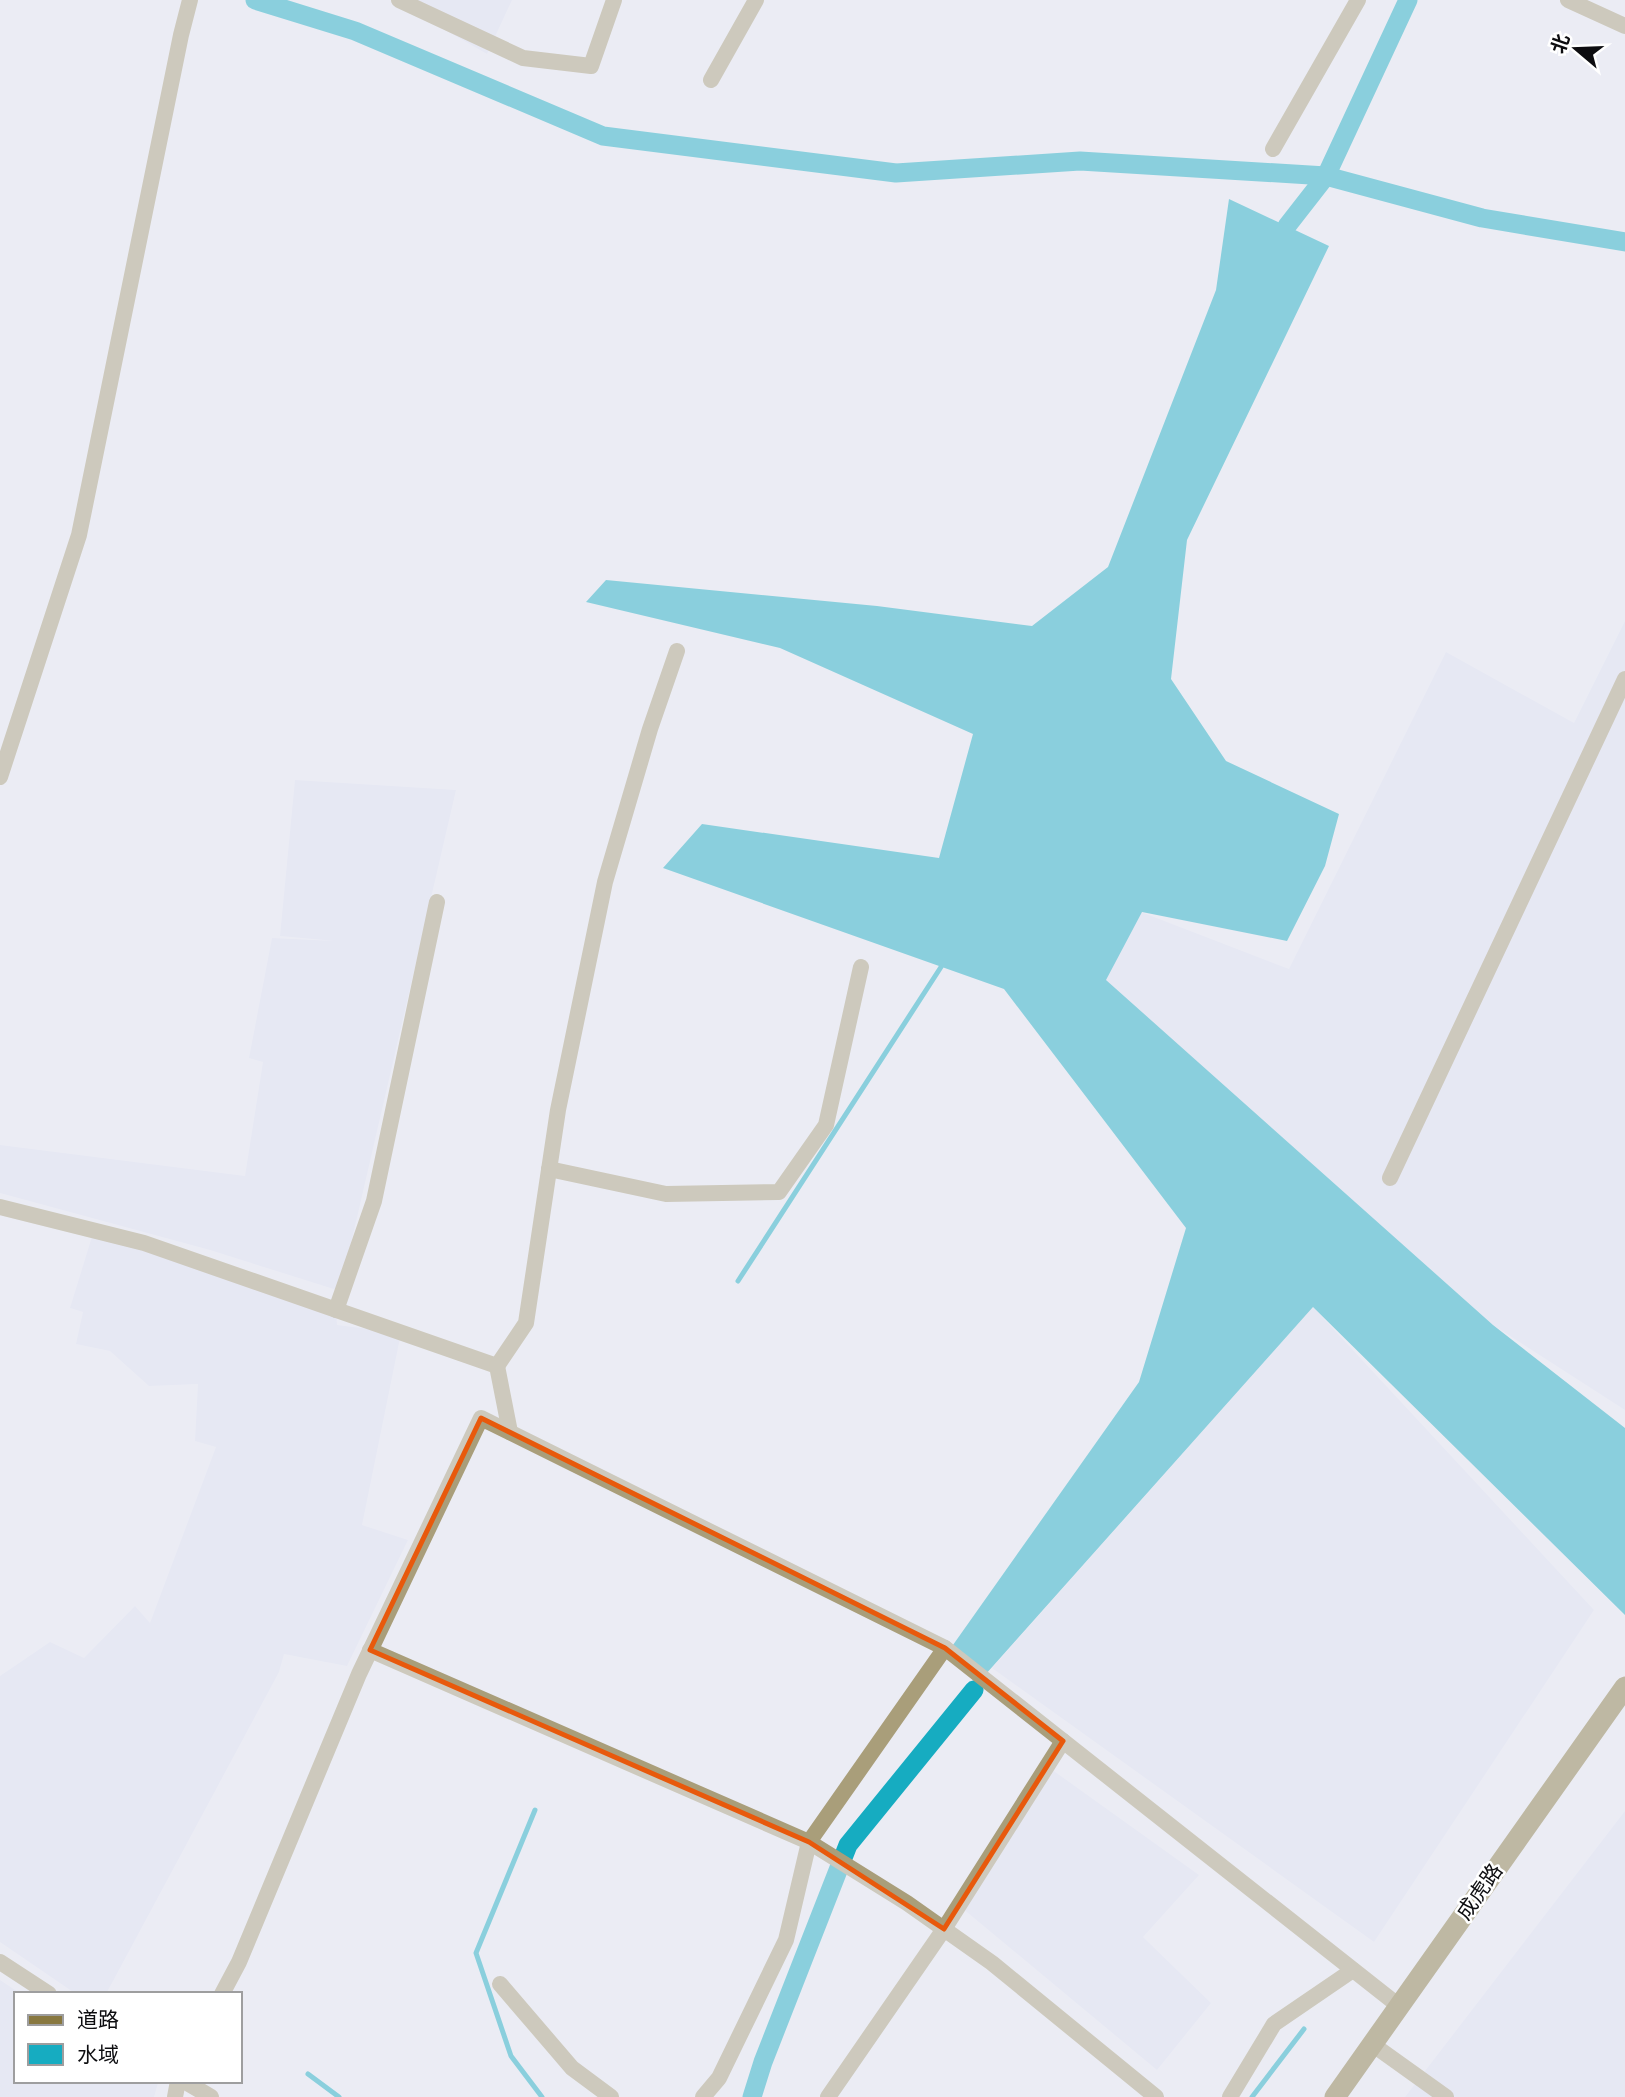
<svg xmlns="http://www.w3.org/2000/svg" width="1625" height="2097" font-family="'Varela Round','Noto Sans SC',sans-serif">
  <rect width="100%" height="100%" fill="#ebecf4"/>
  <g fill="#e1e2f2">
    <path d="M393,0H512L487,54Z"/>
    <path d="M1625,621V1410L1493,1325L1105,980L1141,912L1289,969L1446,652L1574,723Z"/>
    <path d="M295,780L456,790L340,1291L210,1250L0,1193V1145L245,1176L263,1062L249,1058L272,938L335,941L280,936Z"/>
    <path d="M94,1230L336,1310L337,1325L401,1333L362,1525L408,1540L347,1666L284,1654L279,1672L106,1994H76L0,1942V1676L50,1642L84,1658L135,1606L150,1623L216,1447L195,1441L198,1384L149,1386L110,1351L76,1344L83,1312L70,1308Z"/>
    <path d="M1313,1307L1594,1610L1374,1942L992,1668Z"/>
    <path d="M1051,1769L1199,1875L1143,1937L1211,2003L1157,2070L962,1908Z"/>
    <path d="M1625,1811V2097H1405Z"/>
    <path d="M0,1980L21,1994H16V2081H155L158,2083L154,2097H0Z"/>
  </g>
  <path fill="#16acc1" d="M1229,199L1329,246L1187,540L1171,679L1226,761L1339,814L1325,866L1287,941L1142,912L1106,980L1493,1325L1625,1428V1615L1313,1307L977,1684L948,1652L1139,1382L1186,1228L1004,989L663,868L702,824L939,858L973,734L780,648L586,602L606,580L877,606L1032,626L1108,567L1216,290Z"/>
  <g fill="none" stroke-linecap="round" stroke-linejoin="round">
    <g stroke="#16acc1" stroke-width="5">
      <path d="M738,1281L941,967"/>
      <path d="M535,1810L476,1953L511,2056L542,2097"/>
      <path d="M308,2074L339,2097"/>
      <path d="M1252,2097L1304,2029"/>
    </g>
    <g stroke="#16acc1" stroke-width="19">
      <path d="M255,0L355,31L603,136L896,173L1080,161L1326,176L1482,218L1625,242"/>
      <path d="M1287,226L1326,176L1408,0"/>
      <path d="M752,2097L763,2062L848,1845L974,1690"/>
    </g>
    <g stroke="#a99e7a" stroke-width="16">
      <path d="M399,0L523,58L591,66L614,0"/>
      <path d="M1568,0L1625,26"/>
      <path d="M711,80L756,0"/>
      <path d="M1273,149L1358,0"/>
      <path d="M0,777L79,535L181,35L190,0"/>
      <path d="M549,1169L666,1194L779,1192L826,1125L861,967"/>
      <path d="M1390,1178L1625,679"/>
      <path d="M0,1207L144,1243L497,1366L510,1432"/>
      <path d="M336,1310L374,1201L437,902"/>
      <path d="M497,1366L526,1323L558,1110L605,882L650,729L677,651"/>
      <path d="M370,1650L809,1842L907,1903L992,1963L1156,2097"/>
      <path d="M0,1962L49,1994"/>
      <path d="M500,1984L572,2068L611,2097"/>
      <path d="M222,1994L239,1962L359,1674L481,1418L945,1648L1399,2006"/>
      <path d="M1372,2044L1446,2097"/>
      <path d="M184,2081L211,2097"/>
      <path d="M175,2097L178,2081"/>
      <path d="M703,2097L719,2078L786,1940L809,1842L945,1648"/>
      <path d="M828,2097L944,1929L1063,1741"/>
      <path d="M1230,2097L1274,2024L1353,1970"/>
    </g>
    <path stroke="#887840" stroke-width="21" d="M1335,2097L1625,1687"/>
  </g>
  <path d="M0 0H1625V2097H0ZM481,1418L945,1648L1063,1741L944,1929L809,1842L370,1650Z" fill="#ebecf4" fill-opacity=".55" fill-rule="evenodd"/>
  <path fill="none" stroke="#e8590c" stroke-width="5" stroke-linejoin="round" d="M481,1418L945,1648L1063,1741L944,1929L809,1842L370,1650Z"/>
  <g text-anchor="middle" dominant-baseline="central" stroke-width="5" stroke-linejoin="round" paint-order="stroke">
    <g font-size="21" fill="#0d0d10" stroke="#fff">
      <text transform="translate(1480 1892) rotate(-55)">成虎路</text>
    </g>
  </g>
  <rect x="14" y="1992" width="228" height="91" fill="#ffffff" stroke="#9e9e9f" stroke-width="2"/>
  <rect x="28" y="2015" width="35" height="10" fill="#887840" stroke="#9e9e9f" stroke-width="2"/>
  <text x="77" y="2027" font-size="21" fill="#0d0d10">道路</text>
  <rect x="28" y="2044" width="35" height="21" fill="#16acc1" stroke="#9e9e9f" stroke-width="2"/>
  <text x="77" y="2062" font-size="21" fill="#0d0d10">水域</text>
  <g transform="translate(1576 49) rotate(289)" stroke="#ffffff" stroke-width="5" paint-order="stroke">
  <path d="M0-5L12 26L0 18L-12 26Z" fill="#0d0d10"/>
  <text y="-10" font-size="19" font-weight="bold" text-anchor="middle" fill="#0d0d10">北</text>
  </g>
</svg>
